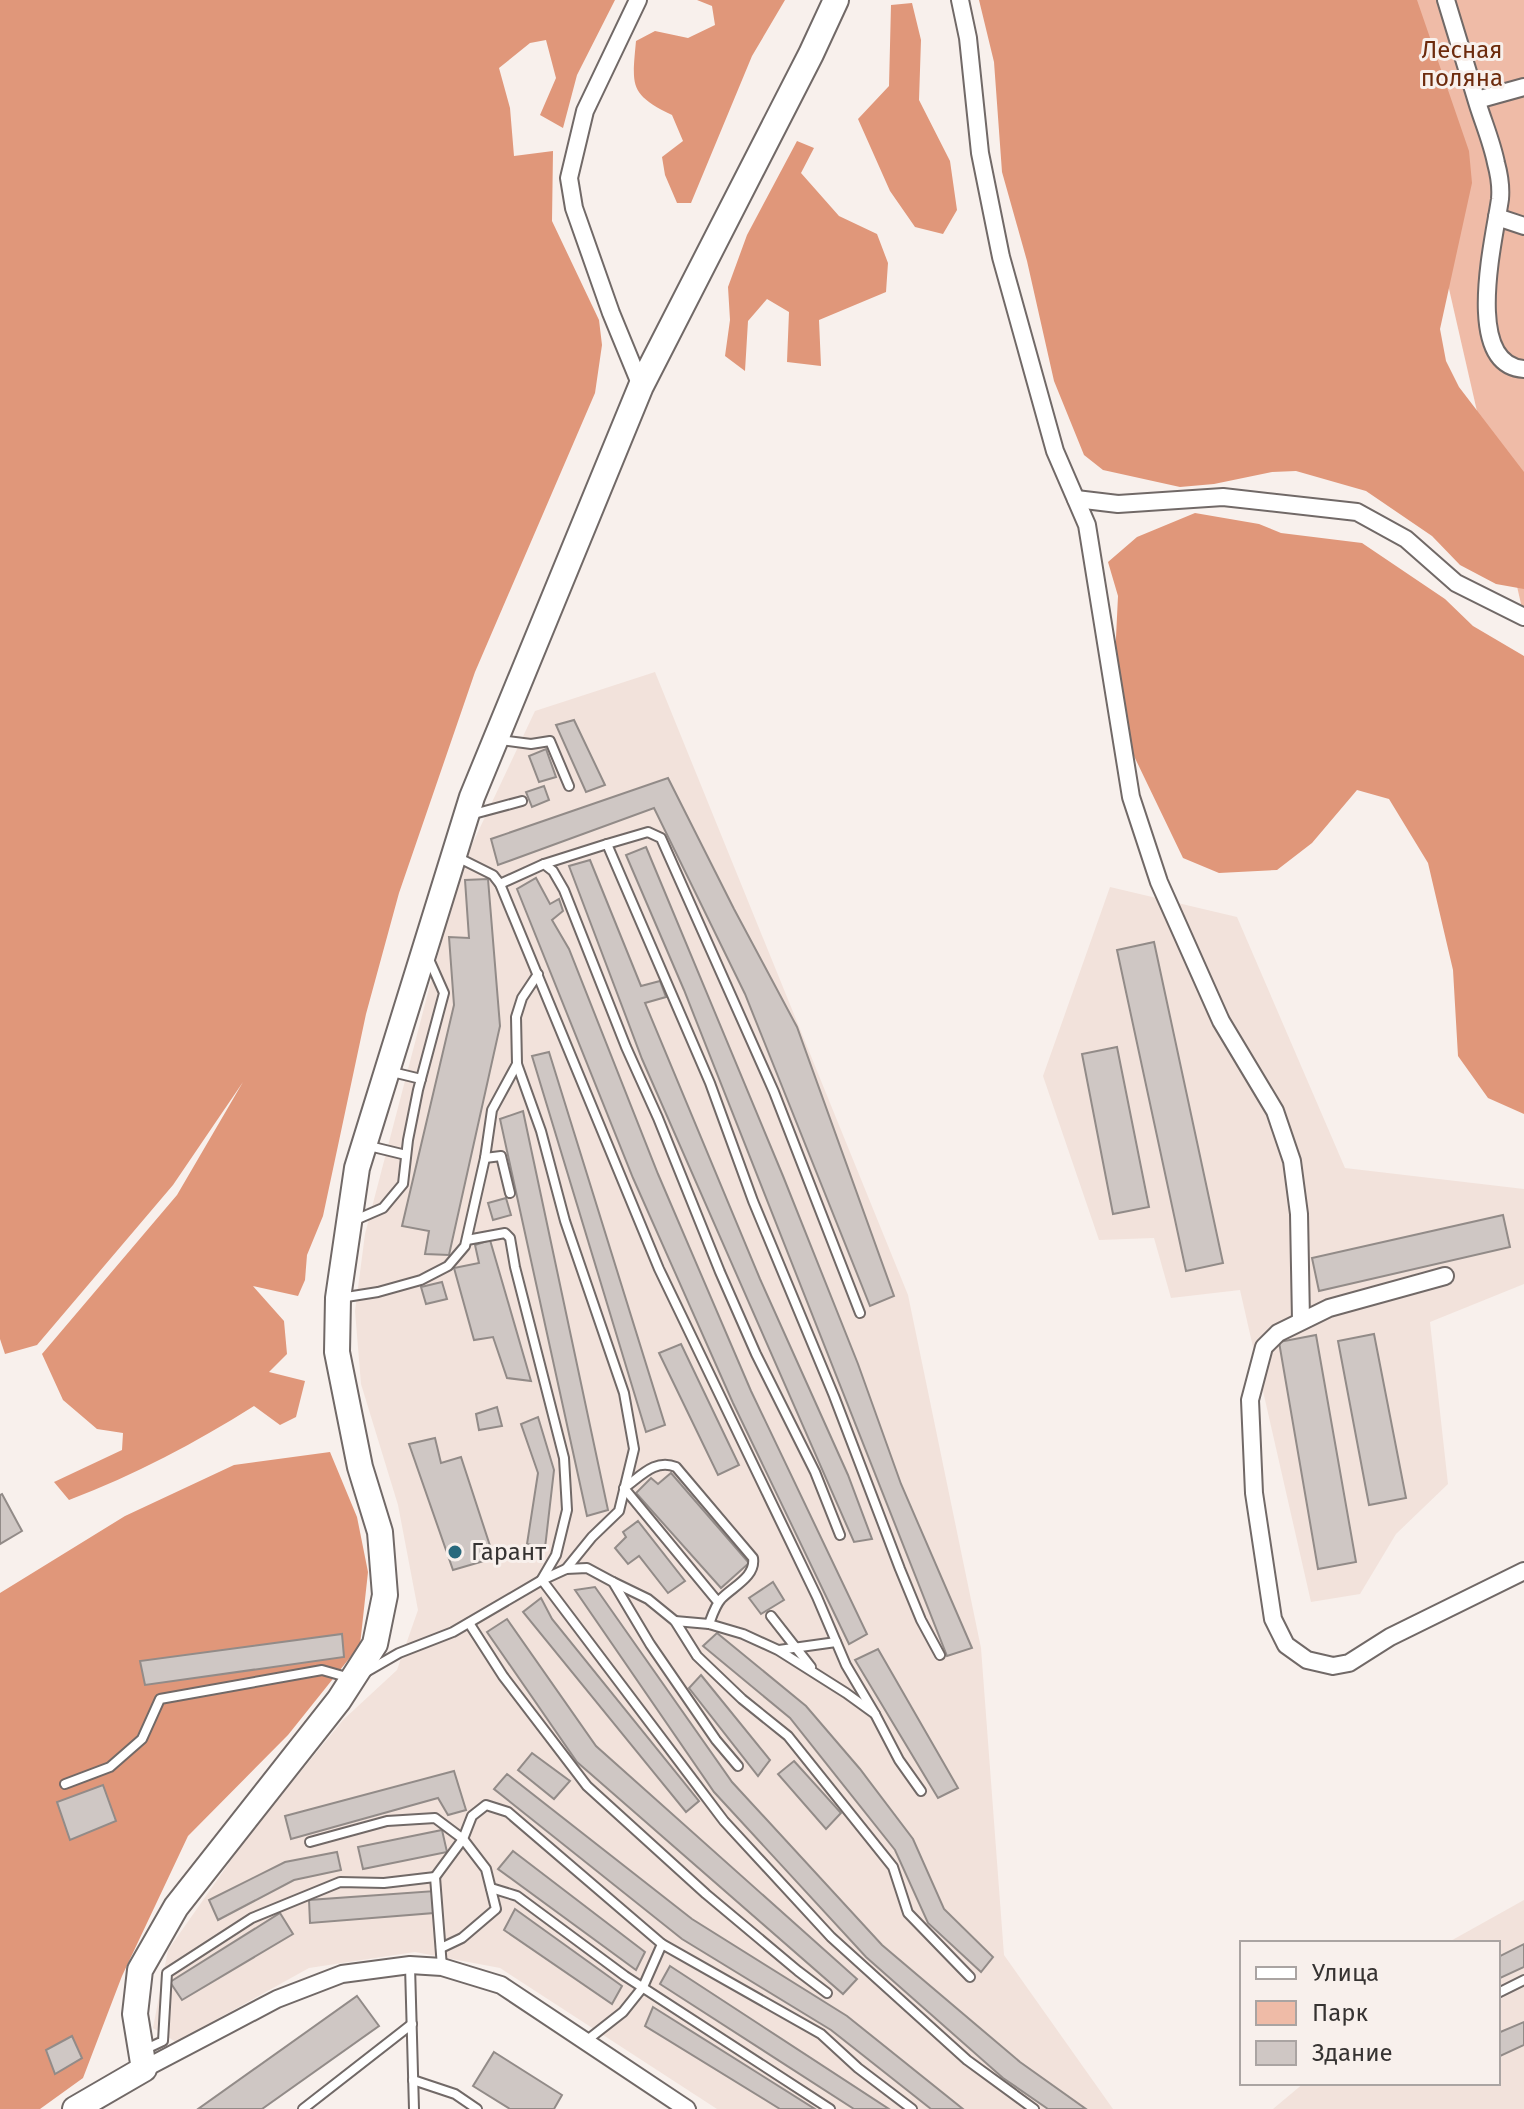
<svg xmlns="http://www.w3.org/2000/svg" width="1524" height="2109" font-family="'Fira Sans',sans-serif">
  <rect width="100%" height="100%" fill="#f8f0ec"/>
  <g fill="#f2e2db">
    <path d="M655,672L908,1295L981,1648L1004,1955L1113,2109H717L500,1968L415,1952L309,1968L176,2042L153,2028L168,1950L248,1836L343,1720L397,1670L418,1610L398,1505L361,1384L355,1311L365,1234L460,870L535,711Z"/>
    <path d="M1110,887L1237,917L1345,1168L1524,1189V1284L1430,1322L1448,1484L1396,1534L1360,1594L1311,1602L1240,1290L1171,1298L1154,1238L1099,1240L1043,1076Z"/>
    <path d="M1524,1900V2109H1273L1304,2083H1498V1943H1447Z"/>
  </g>
  <path fill="#efbba7" d="M1383,0H1524V617Z"/>
  <g fill="#e0977a">
    <path d="M0,0H615L577,75L563,128L540,115L556,78L546,40L530,43L499,68L510,108L514,156L553,151L552,221L599,320L602,345L595,393L475,672L399,893L366,1014L323,1216L307,1255L305,1280L298,1296L253,1286L284,1321L287,1354L269,1372L305,1381L296,1417L280,1425L254,1406C195,1443 135,1475 69,1500L54,1482L122,1450L123,1433L97,1429L63,1400L42,1354L177,1195L243,1082L173,1185L37,1345L5,1354L0,1339Z"/>
    <path d="M697,0H785L752,56L691,203H677L665,175L662,157L683,141L672,115C629,94 632,86 636,41L655,31L688,38L715,25L712,6Z"/>
    <path d="M979,0H1417L1469,151L1472,183L1440,329L1446,361L1459,387L1524,472V589L1496,584L1460,565L1432,536L1366,491L1296,471L1272,472L1214,484L1180,487L1103,470L1084,455L1054,381L1027,261L1002,172L994,62Z"/>
    <path d="M912,3L921,40L919,100L950,161L957,210L943,234L915,227L890,191L858,119L889,86L891,5Z"/>
    <path d="M797,141L814,148L801,173L839,216L877,234L888,263L886,292L819,320L821,366L787,362L789,312L767,299L748,321L745,371L725,356L730,320L728,287L747,235Z"/>
    <path d="M1195,513L1259,524L1281,533L1362,543L1445,599L1473,626L1524,656V1114L1488,1098L1458,1056L1453,970L1428,863L1389,799L1357,790L1312,843L1277,870L1219,873L1183,858L1121,729L1114,679L1118,596L1108,562L1137,537Z"/>
    <path d="M330,1452L357,1517L368,1572L360,1645L288,1735L188,1836L122,1976L83,2078L40,2109H0V1593L125,1516L234,1465Z"/>
  </g>
  <g fill="#cfc7c4" stroke="#928b88" stroke-width="2">
    <path d="M574,720L605,785L586,792L556,725Z"/>
    <path d="M546,749L556,777L539,782L529,756Z"/>
    <path d="M668,778L734,909L797,1027L894,1296L870,1306L745,994L654,808L498,865L491,839Z"/>
    <path d="M544,786L549,800L532,807L526,792Z"/>
    <path d="M646,847L783,1176L858,1364L901,1484L972,1648L947,1656L684,990L626,855Z"/>
    <path d="M590,860L641,986L660,981L666,997L645,1003L760,1279L848,1475L872,1539L854,1542L642,1059L569,866Z"/>
    <path d="M536,878L550,904L559,899L563,911L552,920L569,949L658,1174L751,1391L867,1634L849,1644L733,1403L633,1178L517,889Z"/>
    <path d="M488,879L500,1026L449,1255L425,1254L429,1231L402,1226L454,1005L449,937L469,938L465,880Z"/>
    <path d="M1154,942L1223,1263L1186,1271L1117,950Z"/>
    <path d="M1117,1047L1149,1207L1113,1214L1082,1054Z"/>
    <path d="M549,1052L665,1425L646,1432L532,1056Z"/>
    <path d="M523,1111L608,1510L587,1516L500,1119Z"/>
    <path d="M506,1198L511,1215L493,1220L488,1203Z"/>
    <path d="M1503,1215L1510,1247L1319,1291L1312,1258Z"/>
    <path d="M490,1240L531,1381L507,1378L493,1337L474,1340L454,1268L479,1263L475,1245Z"/>
    <path d="M442,1282L447,1299L426,1304L421,1287Z"/>
    <path d="M1374,1334L1406,1498L1369,1505L1338,1341Z"/>
    <path d="M1316,1335L1356,1562L1318,1569L1279,1342Z"/>
    <path d="M681,1344L739,1465L718,1475L659,1353Z"/>
    <path d="M497,1407L502,1426L479,1430L476,1414Z"/>
    <path d="M538,1417L554,1470L545,1548L527,1544L538,1473L521,1424Z"/>
    <path d="M435,1438L441,1463L461,1457L494,1558L453,1570L409,1444Z"/>
    <path d="M671,1473L749,1563L721,1588L636,1493L651,1478L658,1484Z"/>
    <path d="M2,1494L22,1531L0,1544V1495Z"/>
    <path d="M638,1521L685,1581L668,1593L639,1556L628,1564L615,1548L626,1537L623,1532Z"/>
    <path d="M773,1582L784,1600L761,1614L749,1598Z"/>
    <path d="M595,1587L732,1782L882,1945L1020,2062L1086,2109H1048L1003,2078L866,1957L714,1792L575,1590Z"/>
    <path d="M541,1598L552,1619L699,1801L686,1812L523,1612Z"/>
    <path d="M507,1619L596,1746L857,1979L843,1994L577,1762L487,1632Z"/>
    <path d="M717,1633L806,1706L860,1769L913,1839L944,1909L993,1957L981,1972L928,1923L895,1850L790,1718L703,1646Z"/>
    <path d="M342,1634L344,1657L145,1685L140,1661Z"/>
    <path d="M878,1649L958,1788L938,1798L855,1660Z"/>
    <path d="M701,1675L770,1760L758,1776L689,1688Z"/>
    <path d="M532,1753L570,1781L554,1799L518,1770Z"/>
    <path d="M794,1761L841,1813L826,1829L778,1774Z"/>
    <path d="M454,1771L466,1810L448,1815L438,1798L291,1839L285,1816Z"/>
    <path d="M507,1774L692,1919L847,2016L963,2109H931L831,2030L682,1939L494,1789Z"/>
    <path d="M103,1785L116,1821L70,1840L57,1802Z"/>
    <path d="M442,1830L447,1852L363,1869L358,1847Z"/>
    <path d="M513,1851L645,1952L636,1970L498,1869Z"/>
    <path d="M337,1852L341,1870L294,1880L218,1920L209,1900L285,1862Z"/>
    <path d="M435,1891L434,1913L310,1923L309,1900Z"/>
    <path d="M515,1909L622,1986L612,2004L504,1930Z"/>
    <path d="M280,1913L293,1934L182,2000L170,1982Z"/>
    <path d="M1524,1944V1967L1498,1979V1957Z"/>
    <path d="M670,1966L889,2109H854L660,1984Z"/>
    <path d="M357,1996L379,2026L262,2109H198Z"/>
    <path d="M653,2007L815,2109H780L645,2026Z"/>
    <path d="M1524,2022V2045L1498,2057V2033Z"/>
    <path d="M72,2036L82,2058L55,2074L46,2050Z"/>
    <path d="M494,2052L562,2095L554,2109H510L473,2086Z"/>
  </g>
  <g fill="none" stroke-linecap="round" stroke-linejoin="round">
    <g stroke="#716967" stroke-width="12">
      <g id="lane">
        <path d="M500,740L531,744L550,741L569,786"/>
        <path d="M470,815L522,801"/>
        <path d="M607,844L648,832L661,838L774,1092L860,1313"/>
        <path d="M457,857L493,875L500,884L659,1269L817,1597L846,1665L875,1714"/>
        <path d="M544,864L607,844L710,1083L753,1201L834,1396L900,1569L921,1620L940,1655"/>
        <path d="M500,884L544,864L553,871L564,890L626,1047L658,1118L720,1272L756,1354L815,1472L840,1535"/>
        <path d="M538,974L522,998L516,1017L517,1064L541,1131L565,1221L624,1393L634,1449L619,1511L592,1537L566,1569"/>
        <path d="M388,1071L421,1079"/>
        <path d="M365,1145L406,1155"/>
        <path d="M485,1158L501,1156L510,1193"/>
        <path d="M353,1221L383,1208L403,1184L408,1140L418,1090L444,993L428,957"/>
        <path d="M467,1240L505,1233L510,1238L515,1267L564,1458L567,1510L556,1555L542,1579"/>
        <path d="M340,1298L378,1292L421,1280L448,1266L465,1246L485,1158L492,1110L517,1064"/>
        <path d="M542,1580L724,1821L831,1937L967,2060L1034,2109"/>
        <path d="M613,1582L648,1599L675,1621L697,1656L742,1699L788,1736L893,1867L908,1913L970,1977"/>
        <path d="M771,1616L811,1667"/>
        <path d="M675,1621L709,1624L743,1634L778,1650L846,1693L875,1714L899,1760L921,1791"/>
        <path d="M469,1623L503,1676L587,1786L706,1894L798,1971L827,1993"/>
        <path d="M709,1624C712,1616 715,1606 721,1599C732,1587 756,1577 753,1558L676,1467C655,1458 640,1477 624,1488L718,1602"/>
        <path d="M779,1650L836,1642"/>
        <path d="M366,1672L399,1653L453,1632L542,1580L566,1569L587,1568L613,1582L650,1644L716,1740L738,1766"/>
        <path d="M65,1784L110,1767L142,1739L160,1699L322,1670L350,1678"/>
        <path d="M310,1842L387,1821L435,1818L463,1839L486,1869L496,1909L462,1938L441,1948"/>
        <path d="M435,1877L463,1839L472,1816L486,1805L508,1812L662,1944L643,1987L623,2012L586,2041"/>
        <path d="M491,1888L517,1896L625,1976L830,2109"/>
        <path d="M662,1944L821,2034L858,2068L912,2109"/>
        <path d="M410,1966L414,2109"/>
        <path d="M1498,1993L1524,1980"/>
        <path d="M146,2049L163,2041L167,1973L252,1918L340,1882L384,1883L435,1877L442,1967"/>
        <path d="M413,2080L455,2094L477,2109"/>
        <path d="M303,2109L412,2024"/>
      </g>
    </g>
    <g stroke="#716967" stroke-width="20">
      <g id="street">
        <path d="M638,0L585,111L569,178L574,208L611,313L641,386"/>
        <path d="M960,0L968,38L980,153L1001,257L1055,451L1087,525L1131,797L1159,882L1221,1021L1275,1111L1292,1161L1299,1214L1301,1320"/>
        <path d="M1446,0C1457,35 1467,70 1478,105C1484,124 1492,143 1496,163C1499,174 1501,188 1500,199C1495,236 1462,365 1524,369"/>
        <path d="M1477,100L1524,87"/>
        <path d="M1497,217L1524,226"/>
        <path d="M1076,499L1118,504L1223,497L1357,512L1406,539L1456,583L1524,617"/>
        <path d="M1445,1276L1329,1308L1278,1333L1264,1347L1250,1400L1254,1493L1273,1619L1286,1645L1307,1660L1333,1666L1349,1663L1390,1637L1524,1571"/>
        <path d="M144,2069L277,1999L342,1974L410,1965L442,1967L501,1985L687,2109"/>
      </g>
    </g>
    <g stroke="#716967" stroke-width="28">
      <path id="secondary" d="M75,2109L144,2069L135,2014L140,1970L176,1907L339,1700L375,1644L385,1595L380,1532L360,1467L337,1352L338,1298L357,1168L472,797L641,386L811,54L836,0"/>
    </g>
    <use href="#lane" stroke="#fff" stroke-width="8"/>
    <use href="#street" stroke="#fff" stroke-width="16"/>
    <use href="#secondary" stroke="#fff" stroke-width="24"/>
  </g>
  <circle fill="#28697d" stroke="#f8f0ec" stroke-width="3" cx="455" cy="1552" r="8"/>
  <g text-anchor="middle" dominant-baseline="central" stroke-width="6" stroke-linejoin="round" paint-order="stroke">
    <g font-size="24" fill="#6d2b0d" stroke="#f8f0ec">
      <text x="1462" y="50">Лесная<tspan x="1462" dy="28">поляна</tspan></text>
    </g>
    <g font-size="24" fill="#363332" stroke="#f8f0ec" text-anchor="start">
      <text x="471" y="1552">Гарант</text>
    </g>
  </g>
  <rect x="1240" y="1941" width="260" height="144" fill="#f8f0ec" stroke="#aaa4a2" stroke-width="2"/>
  <rect x="1256" y="1967" width="40" height="12" fill="#ffffff" stroke="#aaa4a2" stroke-width="2"/>
  <text x="1312" y="1981" font-size="24" fill="#363332">Улица</text>
  <rect x="1256" y="2001" width="40" height="24" fill="#efbba7" stroke="#aaa4a2" stroke-width="2"/>
  <text x="1312" y="2021" font-size="24" fill="#363332">Парк</text>
  <rect x="1256" y="2041" width="40" height="24" fill="#cfc7c4" stroke="#aaa4a2" stroke-width="2"/>
  <text x="1312" y="2061" font-size="24" fill="#363332">Здание</text>
</svg>
